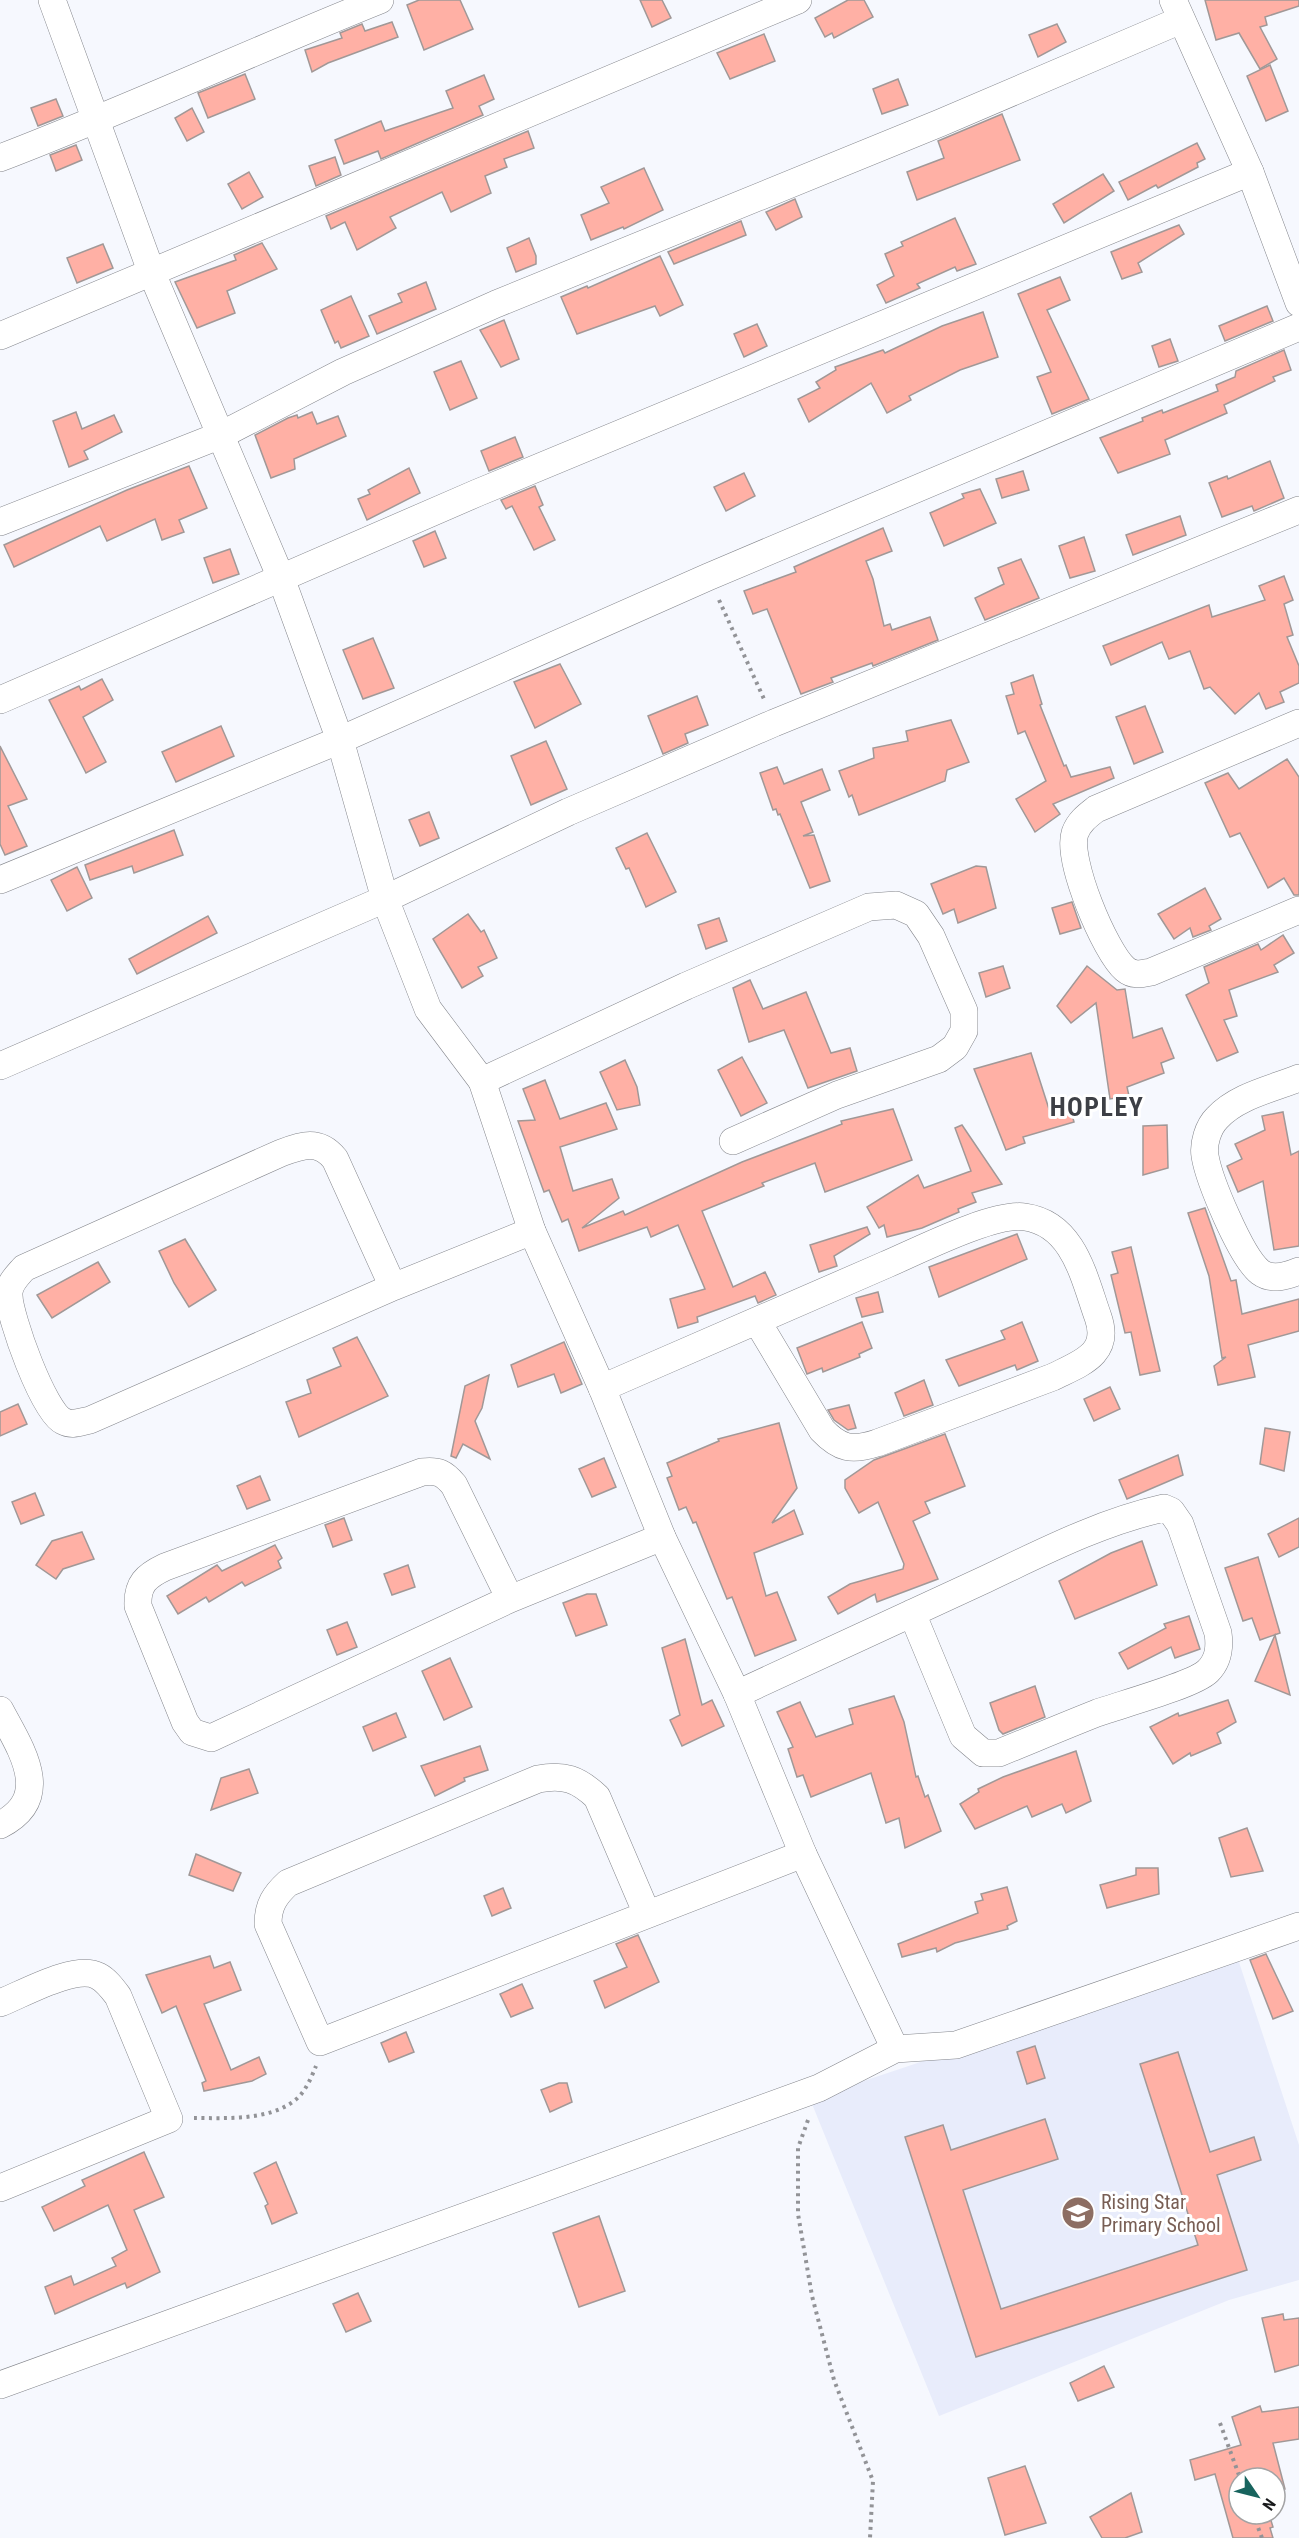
<svg xmlns="http://www.w3.org/2000/svg" width="1299" height="2538" font-family="'Roboto Condensed',sans-serif">
  <rect width="100%" height="100%" fill="#f6f8fe"/>
  <path fill="#e8ecfb" d="M1237,1956L1299,2145V2280L1229,2300L939,2416L810,2099Z"/>
  <g fill="#ffb0a5" stroke="#a19897" stroke-width="1.5">
    <path d="M419,0H460L473,29L424,50L407,5Z"/>
    <path d="M640,0H662L671,18L652,27Z"/>
    <path d="M848,0H864L873,17L834,38L832,33L825,37L815,18Z"/>
    <path d="M1205,0H1299V6L1265,17L1267,25L1260,27L1277,59L1260,69L1239,33L1216,40Z"/>
    <path d="M392,22L398,37L328,63L312,72L305,50L342,38L340,33L362,24L365,31Z"/>
    <path d="M1057,24L1066,42L1038,57L1029,35Z"/>
    <path d="M764,34L775,61L730,79L717,53Z"/>
    <path d="M1270,65L1288,111L1266,121L1247,76Z"/>
    <path d="M245,74L255,99L208,118L198,93Z"/>
    <path d="M484,75L494,99L479,106L483,115L381,159L378,151L344,164L335,140L381,121L385,131L453,108L446,91Z"/>
    <path d="M898,79L908,105L882,114L873,89Z"/>
    <path d="M56,99L63,116L38,126L31,108Z"/>
    <path d="M192,108L204,132L187,141L175,118Z"/>
    <path d="M1002,114L1020,160L917,200L907,172L944,158L938,141Z"/>
    <path d="M528,131L534,148L504,159L507,167L485,176L491,193L451,212L442,192L390,217L396,228L357,250L345,222L331,229L326,216Z"/>
    <path d="M1197,143L1205,159L1197,163L1198,167L1158,188L1156,185L1128,200L1119,182Z"/>
    <path d="M76,145L82,160L56,171L50,155Z"/>
    <path d="M335,157L341,175L316,186L309,166Z"/>
    <path d="M644,168L663,210L624,229L623,227L591,240L581,215L609,203L601,187Z"/>
    <path d="M249,172L263,197L242,209L228,184Z"/>
    <path d="M1103,174L1114,191L1064,223L1053,204Z"/>
    <path d="M795,199L802,217L776,230L766,212Z"/>
    <path d="M955,218L976,264L957,271L955,267L917,284L920,288L886,303L877,285L894,276L885,254L903,246L901,242Z"/>
    <path d="M741,221L746,235L674,264L668,252Z"/>
    <path d="M1179,225L1184,234L1138,263L1142,272L1122,279L1111,252Z"/>
    <path d="M529,238L536,256V264L516,272L507,248Z"/>
    <path d="M262,243L277,269L227,291L235,313L197,328L175,282L236,260L234,255Z"/>
    <path d="M103,244L113,268L77,283L67,258Z"/>
    <path d="M660,256L683,305L660,316L655,306L577,334L561,297L587,286L588,288Z"/>
    <path d="M1060,277L1070,300L1047,310L1089,399L1052,414L1037,377L1051,372L1018,294Z"/>
    <path d="M426,282L436,309L377,334L369,316L402,302L398,294Z"/>
    <path d="M351,296L369,336L341,348L338,341L335,343L321,310Z"/>
    <path d="M1267,306L1273,321L1225,341L1219,326Z"/>
    <path d="M983,312L998,357L960,370L909,396L911,400L887,413L871,383L809,422L798,399L820,388L816,382L836,370L835,367L883,350L885,353L942,326Z"/>
    <path d="M504,320L519,359L501,367L480,330Z"/>
    <path d="M757,324L767,346L744,357L734,334Z"/>
    <path d="M1170,339L1178,361L1159,367L1152,346Z"/>
    <path d="M1284,350L1291,370L1273,377L1275,381L1224,405L1227,413L1165,440L1170,454L1118,473L1100,438L1143,421L1142,418L1162,410L1163,413L1218,391L1216,385L1235,377L1236,371Z"/>
    <path d="M461,361L477,398L450,410L434,372Z"/>
    <path d="M76,412L82,429L114,415L122,432L84,451L88,459L69,467L53,421Z"/>
    <path d="M312,412L317,424L338,416L346,436L294,459L295,469L271,478L255,435L288,418L297,415L298,418Z"/>
    <path d="M515,437L523,457L489,471L481,451Z"/>
    <path d="M1270,461L1284,498L1254,511L1252,506L1222,517L1209,483L1227,476L1228,479Z"/>
    <path d="M189,466L207,508L179,520L184,532L162,540L155,519L107,541L100,526L14,567L4,545L127,490Z"/>
    <path d="M409,468L420,493L367,520L358,499L370,494L368,490Z"/>
    <path d="M1023,471L1029,490L1002,498L996,479Z"/>
    <path d="M744,473L755,496L726,511L714,487Z"/>
    <path d="M535,486L543,505L539,507L555,540L534,550L512,506L506,509L501,500Z"/>
    <path d="M980,489L996,523L944,546L930,513L964,498L962,494Z"/>
    <path d="M1180,516L1186,535L1133,555L1126,535Z"/>
    <path d="M883,528L892,551L866,561L873,579L884,626L890,624L892,630L930,617L938,640L873,666L872,663L831,678L833,682L801,694L767,609L753,614L744,591L796,572L794,567Z"/>
    <path d="M435,531L446,558L424,567L413,541Z"/>
    <path d="M1084,537L1095,571L1070,578L1059,546Z"/>
    <path d="M230,549L239,574L213,583L204,558Z"/>
    <path d="M1021,559L1039,598L985,620L975,598L1004,584L998,568Z"/>
    <path d="M1284,576L1293,600L1284,604L1293,635L1287,637L1299,666V683L1280,692L1284,702L1266,709L1259,693L1235,714L1210,687L1204,689L1190,651L1169,659L1162,642L1111,665L1103,646L1209,605L1212,617L1265,600L1259,586Z"/>
    <path d="M373,638L394,688L363,699L343,650Z"/>
    <path d="M560,664L581,704L535,728L514,682Z"/>
    <path d="M1033,675L1042,704L1040,705L1064,766L1066,765L1071,777L1110,767L1114,778L1053,804L1060,814L1035,832L1016,799L1046,781L1025,731L1018,734L1006,696L1014,694L1011,683Z"/>
    <path d="M102,679L113,700L83,717L106,762L86,773L49,700L79,686L81,690Z"/>
    <path d="M697,696L708,725L685,734L688,743L663,754L648,716Z"/>
    <path d="M1145,706L1163,752L1134,764L1116,717Z"/>
    <path d="M951,720L969,762L947,770L945,781L859,815L852,795L849,797L839,771L874,758L873,748L908,741L906,731Z"/>
    <path d="M221,726L234,756L176,782L162,752Z"/>
    <path d="M546,741L567,789L531,805L511,756Z"/>
    <path d="M0,746L27,799L8,806L27,846L5,855L0,844Z"/>
    <path d="M1287,759L1299,777V895H1294L1284,878L1268,888L1240,833L1230,837L1205,783L1228,773L1239,789Z"/>
    <path d="M777,767L784,784L822,769L830,790L801,802L813,832L803,836L814,835L830,881L810,888L780,814L778,815L776,809L773,810L760,773Z"/>
    <path d="M429,812L439,838L420,846L409,820Z"/>
    <path d="M174,830L183,855L134,873L132,866L90,880L85,865Z"/>
    <path d="M647,833L676,892L646,907L629,868L626,869L616,848Z"/>
    <path d="M976,866L986,867L996,908L958,923L954,909L943,914L931,884Z"/>
    <path d="M77,867L92,898L67,911L51,880Z"/>
    <path d="M1205,888L1221,919L1209,926L1211,930L1193,937L1190,928L1174,939L1158,914Z"/>
    <path d="M1072,902L1081,928L1060,934L1052,908Z"/>
    <path d="M468,914L481,932L484,930L497,958L478,967L483,976L462,988L433,939Z"/>
    <path d="M208,916L217,933L137,974L129,959Z"/>
    <path d="M719,918L727,941L706,949L698,925Z"/>
    <path d="M1283,935L1294,953L1274,965L1278,972L1229,990L1237,1016L1224,1020L1238,1052L1217,1061L1186,995L1209,983L1204,967L1258,944L1261,950Z"/>
    <path d="M1003,966L1010,988L986,997L979,973Z"/>
    <path d="M1087,966L1117,990L1125,989L1133,1038L1162,1028L1174,1058L1161,1063L1164,1073L1127,1087L1129,1096L1110,1099L1096,1003L1071,1023L1057,1006Z"/>
    <path d="M750,980L763,1009L806,992L831,1053L850,1048L857,1071L808,1088L784,1030L749,1042L733,988Z"/>
    <path d="M1031,1053L1049,1109L1069,1104L1074,1122L1023,1137L1025,1143L1006,1150L974,1069Z"/>
    <path d="M742,1057L767,1103L741,1116L718,1070Z"/>
    <path d="M625,1060L637,1087L640,1105L617,1110L600,1072Z"/>
    <path d="M545,1080L560,1119L606,1103L617,1129L560,1147L573,1191L612,1179L619,1198L582,1228L623,1211L625,1215L742,1162L842,1124L841,1121L893,1109L912,1160L825,1192L815,1163L762,1183L764,1186L702,1211L733,1287L765,1272L776,1295L758,1303L755,1296L697,1317L698,1322L678,1328L670,1299L705,1289L678,1225L651,1237L647,1227L579,1251L568,1219L562,1222L549,1190L544,1192L518,1121L535,1120L523,1089Z"/>
    <path d="M1283,1112L1291,1155L1299,1151V1246L1274,1250L1263,1181L1238,1192L1227,1166L1242,1159L1235,1144L1265,1130L1262,1116Z"/>
    <path d="M962,1125L1002,1184L972,1193L976,1202L958,1209L959,1212L922,1228L887,1237L884,1225L879,1228L867,1207L918,1175L924,1188L971,1171L955,1128Z"/>
    <path d="M1167,1125L1168,1168L1143,1175V1126Z"/>
    <path d="M1205,1208L1231,1281L1236,1280L1242,1314L1299,1299V1331L1248,1345L1255,1377L1218,1385L1214,1366L1226,1357L1222,1358L1209,1276L1188,1213Z"/>
    <path d="M867,1227L870,1234L834,1256L837,1266L819,1272L810,1245Z"/>
    <path d="M1017,1234L1027,1259L939,1297L929,1267Z"/>
    <path d="M185,1239L216,1290L189,1307L174,1283L159,1251Z"/>
    <path d="M1131,1247L1160,1371L1140,1375L1131,1332L1125,1333L1111,1275L1118,1273L1112,1252Z"/>
    <path d="M98,1262L110,1282L52,1318L37,1295Z"/>
    <path d="M878,1292L883,1312L862,1317L856,1298Z"/>
    <path d="M862,1322L872,1348L859,1354L860,1357L823,1372L822,1368L807,1374L797,1348Z"/>
    <path d="M1022,1322L1038,1361L1017,1370L1015,1365L959,1386L946,1360L1005,1339L1001,1331Z"/>
    <path d="M357,1337L388,1396L299,1437L286,1402L311,1393L307,1380L341,1366L333,1348Z"/>
    <path d="M564,1342L582,1384L561,1393L554,1374L518,1387L511,1365Z"/>
    <path d="M489,1375L482,1408L475,1421L490,1459L463,1444L456,1458L451,1456L465,1386Z"/>
    <path d="M924,1380L933,1405L904,1416L895,1393Z"/>
    <path d="M1110,1387L1120,1409L1094,1421L1084,1399Z"/>
    <path d="M18,1404L27,1424L0,1436V1412Z"/>
    <path d="M849,1405L856,1428L848,1430L834,1420L828,1410Z"/>
    <path d="M779,1423L797,1488L772,1523L794,1510L803,1534L754,1553L766,1596L777,1592L796,1640L755,1656L732,1597L727,1599L696,1522L693,1523L686,1507L679,1510L667,1478L672,1476L667,1463L719,1441L718,1439Z"/>
    <path d="M1265,1428L1290,1432L1284,1471L1260,1464Z"/>
    <path d="M945,1434L965,1486L925,1502L930,1513L913,1521L938,1579L877,1602L875,1594L838,1614L828,1597L850,1584L903,1569L904,1564L878,1502L859,1513L845,1488V1480L874,1460Z"/>
    <path d="M1178,1455L1183,1475L1127,1499L1119,1480Z"/>
    <path d="M604,1458L616,1487L592,1497L579,1469Z"/>
    <path d="M260,1476L270,1500L247,1509L237,1486Z"/>
    <path d="M35,1493L44,1515L21,1524L12,1502Z"/>
    <path d="M344,1518L352,1540L333,1547L325,1525Z"/>
    <path d="M1299,1518V1547L1279,1557L1268,1534Z"/>
    <path d="M82,1532L94,1559L63,1569L56,1579L36,1565L52,1541Z"/>
    <path d="M1142,1541L1157,1585L1075,1619L1059,1581L1111,1553Z"/>
    <path d="M275,1545L282,1558L278,1561L281,1568L245,1586L242,1582L209,1602L206,1597L178,1614L167,1596L217,1565L222,1571Z"/>
    <path d="M1258,1557L1280,1633L1260,1640L1252,1618L1243,1621L1225,1568Z"/>
    <path d="M408,1565L415,1587L392,1595L384,1574Z"/>
    <path d="M587,1594H596L607,1625L576,1636L563,1603Z"/>
    <path d="M1189,1616L1200,1649L1175,1658L1171,1647L1128,1669L1119,1653L1166,1628L1164,1624Z"/>
    <path d="M347,1622L357,1647L337,1655L327,1630Z"/>
    <path d="M1275,1635L1290,1695L1255,1681Z"/>
    <path d="M685,1639L702,1705L712,1700L724,1726L682,1746L670,1720L680,1715L662,1648Z"/>
    <path d="M450,1658L472,1707L444,1720L422,1671Z"/>
    <path d="M1035,1686L1045,1717L1003,1734L999,1730L990,1703Z"/>
    <path d="M894,1696L904,1722L916,1777L918,1776L925,1797L928,1795L941,1831L905,1848L899,1818L886,1823L871,1773L811,1797L803,1775L797,1777L788,1749L793,1747L777,1712L800,1702L816,1737L853,1724L849,1709Z"/>
    <path d="M1228,1700L1236,1722L1217,1733L1221,1743L1191,1756L1190,1753L1173,1764L1150,1727L1178,1713L1179,1716Z"/>
    <path d="M396,1713L406,1737L373,1751L363,1727Z"/>
    <path d="M480,1746L488,1770L464,1778L465,1781L435,1796L421,1766Z"/>
    <path d="M1076,1751L1091,1801L1066,1813L1062,1804L1032,1817L1027,1806L975,1829L960,1804L979,1792L978,1789L1003,1777Z"/>
    <path d="M249,1769L258,1793L211,1810L221,1778Z"/>
    <path d="M1247,1828L1263,1871L1231,1877L1219,1838Z"/>
    <path d="M196,1854L241,1873L233,1891L189,1875Z"/>
    <path d="M1136,1868H1158L1159,1894L1107,1908L1100,1885L1136,1875Z"/>
    <path d="M1007,1887L1017,1921L1007,1926L1008,1929L955,1943L937,1952L936,1948L902,1957L898,1944L978,1913L975,1902L983,1900L981,1894Z"/>
    <path d="M503,1888L511,1908L492,1916L484,1896Z"/>
    <path d="M638,1935L659,1982L605,2008L594,1981L627,1967L616,1944Z"/>
    <path d="M1266,1954L1293,2011L1273,2019L1250,1960Z"/>
    <path d="M210,1956L214,1968L230,1962L241,1990L204,2004L231,2070L259,2057L266,2074L252,2081L204,2091L202,2083L206,2081L176,2006L162,2013L146,1975Z"/>
    <path d="M522,1984L533,2008L511,2017L500,1994Z"/>
    <path d="M406,2032L414,2052L389,2062L381,2043Z"/>
    <path d="M1035,2046L1045,2078L1027,2084L1017,2052Z"/>
    <path d="M1178,2052L1210,2152L1254,2137L1261,2160L1217,2175L1247,2270L976,2357L905,2137L943,2125L951,2150L1045,2119L1058,2159L963,2190L1001,2309L1198,2245L1140,2064Z"/>
    <path d="M559,2083H567L572,2102L550,2112L541,2090Z"/>
    <path d="M144,2152L164,2197L134,2210L160,2272L127,2288L125,2283L55,2314L45,2287L71,2276L74,2285L116,2266L112,2258L127,2250L108,2205L54,2231L42,2207L85,2186L82,2180Z"/>
    <path d="M276,2162L297,2213L272,2224L265,2206L268,2204L254,2173Z"/>
    <path d="M599,2216L625,2291L579,2307L553,2233Z"/>
    <path d="M358,2293L371,2321L346,2332L333,2304Z"/>
    <path d="M1283,2314L1284,2320L1299,2318V2365L1275,2372L1262,2318Z"/>
    <path d="M1104,2366L1114,2387L1078,2401L1070,2383Z"/>
    <path d="M1260,2406L1262,2412L1299,2407V2439L1273,2443L1285,2489L1275,2493V2478H1239V2514H1269L1273,2527L1270,2528L1273,2538H1233L1215,2474L1195,2480L1190,2460L1241,2445L1232,2417Z"/>
    <path d="M1025,2466L1046,2523L1005,2535L988,2478Z"/>
    <path d="M1131,2493L1142,2532L1125,2538H1102L1090,2517Z"/>
  </g>
  <g fill="none" stroke-linecap="round" stroke-linejoin="round">
    <g stroke="#84868c" stroke-width="28">
      <g id="minor">
        <path d="M52,0L151,271L281,578L340,740L385,899L428,1009L482,1081L532,1231L602,1388L662,1537L737,1694L803,1854L895,2049"/>
        <path d="M1173,0L1250,172L1299,303"/>
        <path d="M0,158C128,109 253,51 380,0"/>
        <path d="M0,336L798,0"/>
        <path d="M0,522L221,435L343,372L496,304L940,123L1181,20"/>
        <path d="M0,700L477,493L1250,172"/>
        <path d="M1299,723L1096,809C1087,816 1079,822 1075,833C1066,859 1105,952 1125,969C1133,976 1141,974 1151,972L1299,910"/>
        <path d="M0,880L340,740L708,577L1299,327"/>
        <path d="M0,1066L385,899L568,812L774,723L1299,510"/>
        <path d="M1299,1078C1272,1089 1237,1096 1217,1118C1208,1127 1203,1144 1205,1156C1209,1180 1241,1257 1260,1272C1272,1281 1287,1276 1299,1271"/>
        <path d="M482,1081L686,986L869,907L896,905L916,914L931,936L964,1011V1031L955,1047L939,1059L837,1095L733,1141"/>
        <path d="M393,1287L335,1159C319,1139 302,1145 281,1153L24,1268C18,1275 8,1284 9,1295C9,1316 44,1413 63,1421C72,1426 80,1422 90,1420L393,1287L532,1231"/>
        <path d="M602,1388C696,1347 790,1306 885,1265C916,1252 993,1212 1025,1217C1074,1224 1084,1278 1098,1317C1111,1354 1081,1363 1053,1377L877,1443C852,1451 840,1449 822,1430L757,1321"/>
        <path d="M510,1599L454,1485C444,1473 438,1470 422,1472L165,1567C146,1576 137,1584 138,1606L185,1722L192,1732L211,1738L510,1599L662,1537"/>
        <path d="M737,1694C820,1656 903,1617 986,1579C1043,1552 1101,1522 1164,1508L1171,1511L1180,1524L1218,1633C1220,1647 1219,1660 1208,1671C1194,1685 1119,1705 1097,1713C1064,1726 1031,1740 999,1753H983L963,1736L912,1613"/>
        <path d="M0,1710C20,1748 55,1797 0,1825"/>
        <path d="M647,1914L597,1797C578,1779 564,1774 538,1779L288,1883C275,1895 268,1905 268,1924L320,2042L803,1854"/>
        <path d="M0,2003C23,1994 75,1964 98,1976C106,1980 112,1988 118,1996L169,2119L0,2188"/>
        <path d="M0,2385L819,2088L895,2049L956,2045L1299,1926"/>
      </g>
    </g>
    <g stroke="#929397" stroke-width="4" stroke-dasharray="3 4.5" stroke-linecap="butt">
      <path d="M719,600L764,699"/>
      <path d="M194,2118C225,2118 267,2121 294,2101C305,2093 311,2078 316,2066"/>
      <path d="M808,2120L798,2148V2214L812,2296L834,2380L873,2481L870,2538"/>
      <path d="M1220,2423L1240,2478"/>
      <path d="M1253,2514L1262,2538"/>
    </g>
    <use href="#minor" stroke="#fff" stroke-width="27"/>
  </g>
  <defs>
    <g id="school-disc" transform="scale(1.725)"><circle r="9.5" fill="#8d6e63" stroke="#fff"/><path d="M0-5L7-2L0 1L-7-2ZM-4 1L0 2.5L4 1V4Q0 6-4 4Z" fill="#fff"/></g>
  </defs>
  <g fill-rule="evenodd">
    <use href="#school-disc" x="1078" y="2213"/>
  </g>
  <g text-anchor="middle" dominant-baseline="central" stroke-width="6" stroke-linejoin="round" paint-order="stroke">
    <g font-size="20" fill="#785e54" stroke="#fff" text-anchor="start">
      <text x="1101" y="2202">Rising Star<tspan x="1101" dy="23">Primary School</tspan></text>
    </g>
    <g font-size="26" font-weight="bold" letter-spacing="1.5" fill="#3d3f45" stroke="#fff">
      <text x="1097" y="1107">HOPLEY</text>
    </g>
  </g>
  <g transform="translate(1257 2496) rotate(125)"><circle r="28" fill="#ffffff" stroke="#a3a3a4" stroke-width="1.5"/>
  <path d="M0-4.5L10 22L0 15L-10 22Z" fill="#18645e"/>
  <text y="-9" font-size="16" font-weight="bold" text-anchor="middle" fill="#191a1c">N</text>
  </g>
</svg>
